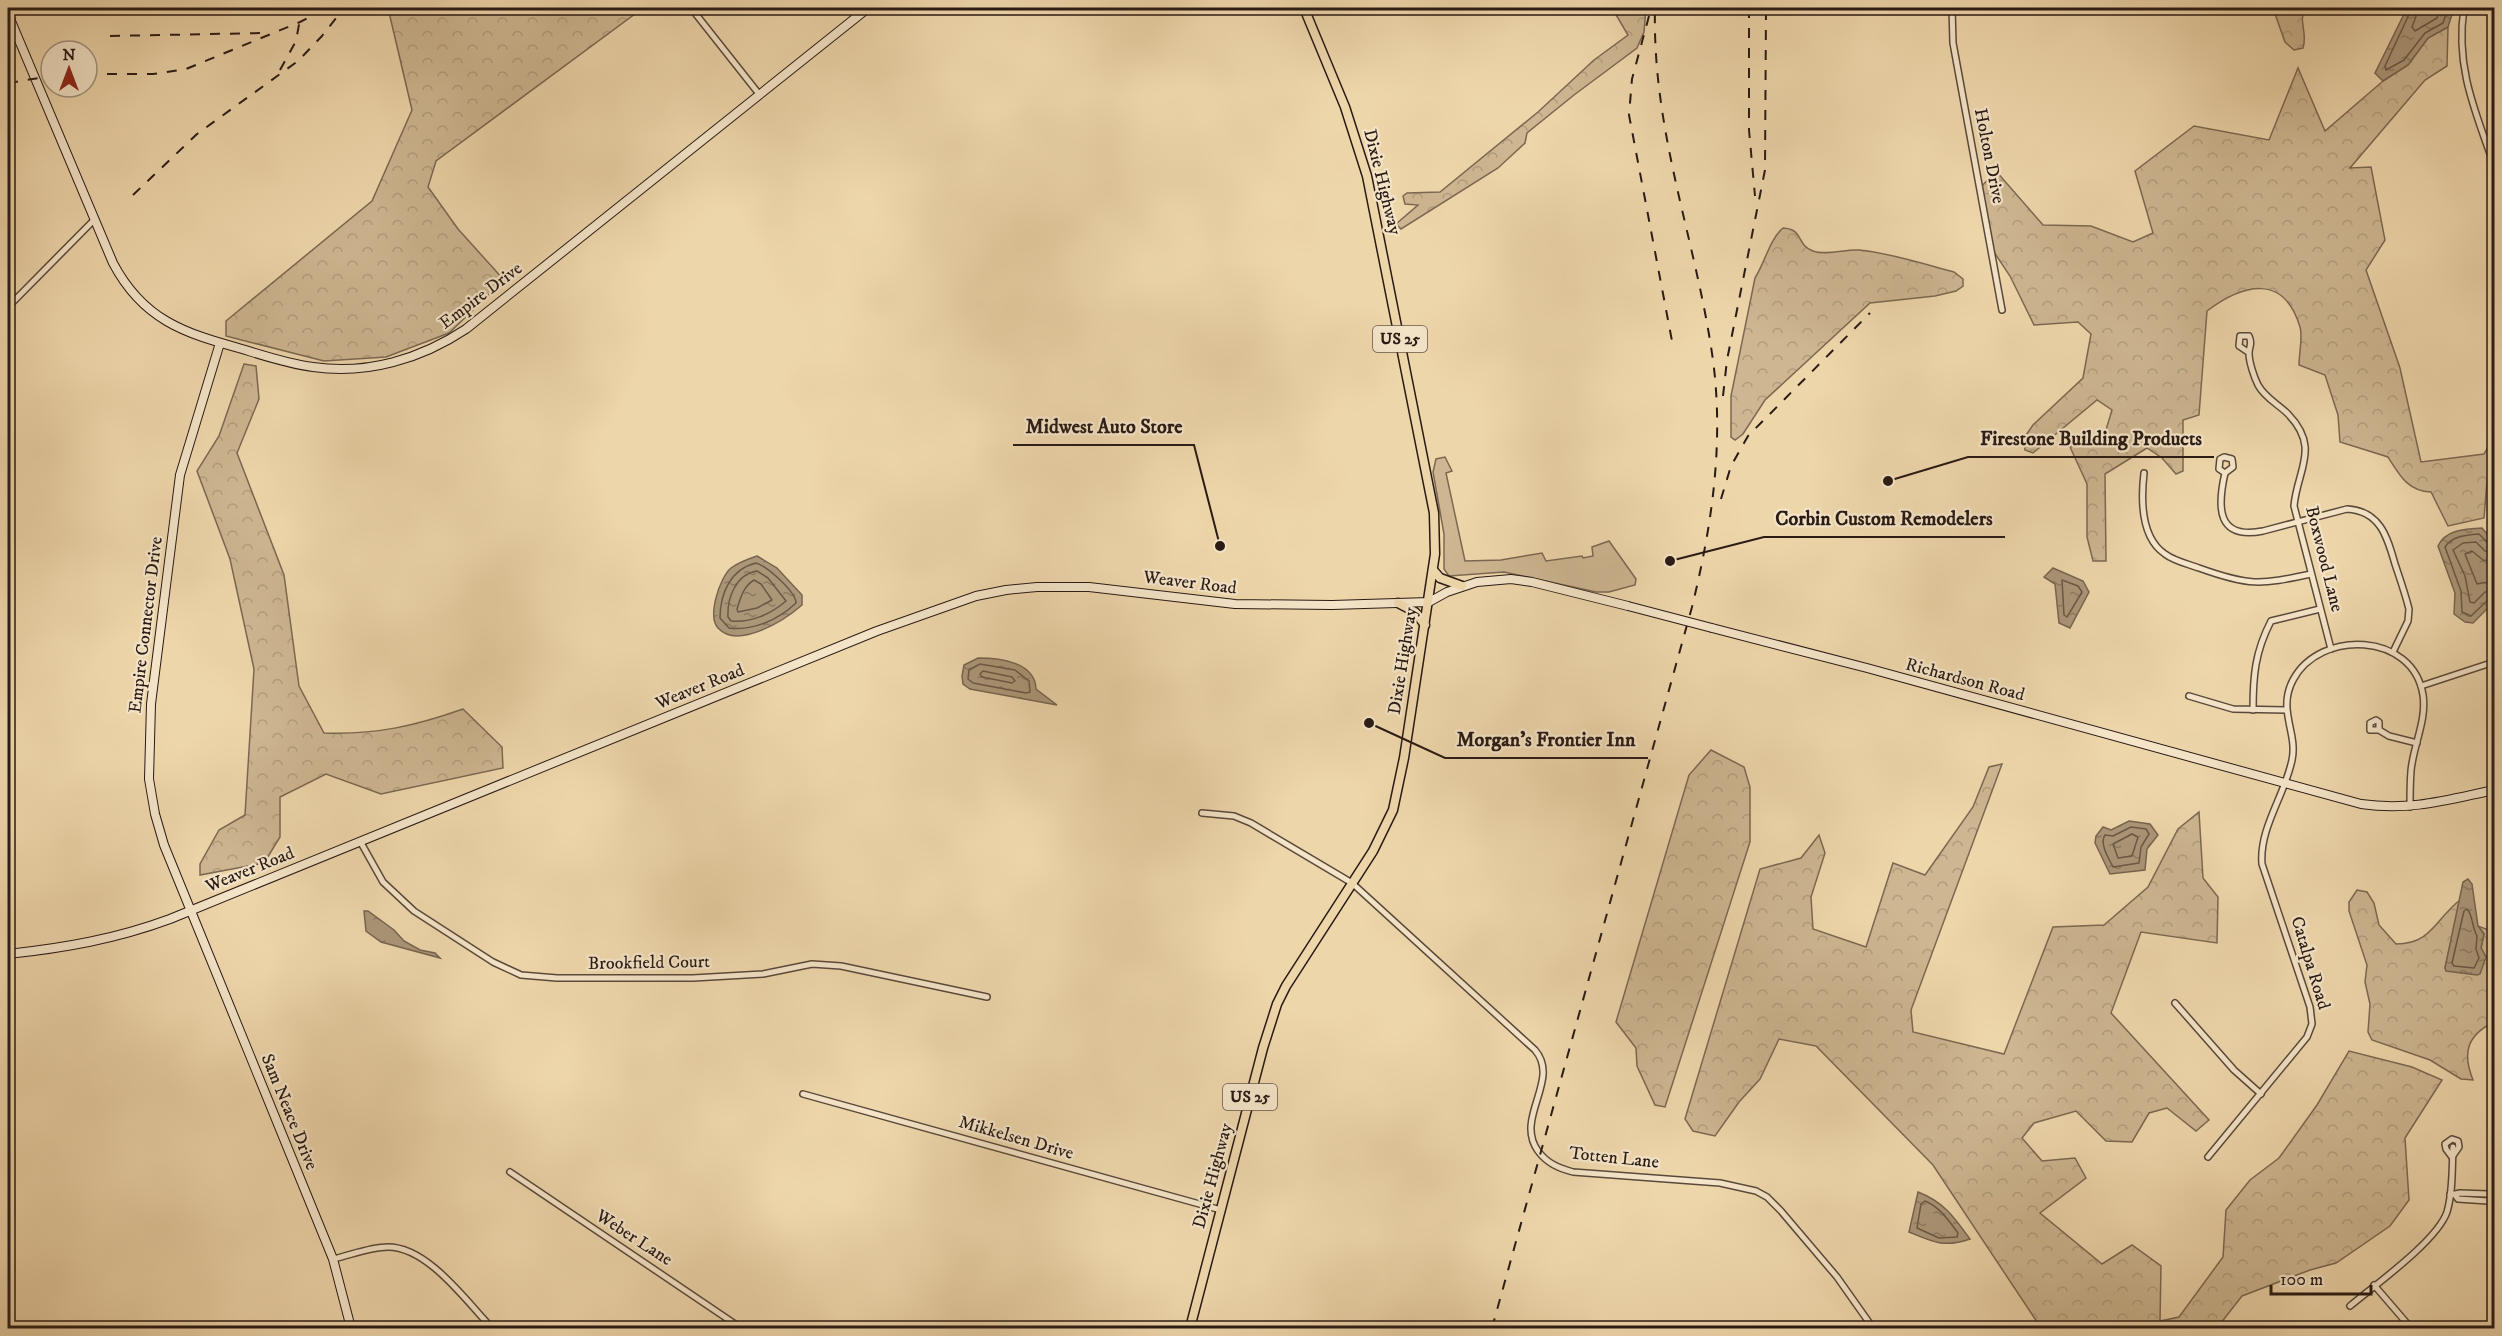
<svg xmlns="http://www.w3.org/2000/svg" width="2502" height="1336" font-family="'IM FELL DW Pica',serif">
  <defs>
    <pattern id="forest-crowns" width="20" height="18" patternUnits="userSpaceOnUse" patternTransform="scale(1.5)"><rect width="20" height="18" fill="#cdb691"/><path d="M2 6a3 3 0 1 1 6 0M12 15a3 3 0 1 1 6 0" fill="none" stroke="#b09c7c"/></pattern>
    <pattern id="water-ripples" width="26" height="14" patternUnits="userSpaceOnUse" patternTransform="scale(1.5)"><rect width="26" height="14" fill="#ab9678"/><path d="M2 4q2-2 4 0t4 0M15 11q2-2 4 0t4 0" fill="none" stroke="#8b7a61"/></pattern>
  </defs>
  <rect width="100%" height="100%" fill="#eed6ab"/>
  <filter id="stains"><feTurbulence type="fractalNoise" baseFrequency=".00333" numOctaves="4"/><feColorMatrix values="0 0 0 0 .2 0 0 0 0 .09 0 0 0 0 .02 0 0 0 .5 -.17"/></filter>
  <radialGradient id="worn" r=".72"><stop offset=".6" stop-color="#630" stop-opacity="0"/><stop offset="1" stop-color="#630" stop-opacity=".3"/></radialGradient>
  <path fill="#cdb691" stroke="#7b6852" stroke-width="1.5" d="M1445,457L1452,471L1446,473L1465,561L1501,560L1542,553L1546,561L1582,556L1583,558L1593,556L1592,547L1609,541L1636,579L1635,585L1609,592H1596L1504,572L1449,576L1444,569V534L1433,472L1436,459Z"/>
  <g fill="url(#forest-crowns)" stroke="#7b6852" stroke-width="1.5">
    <path d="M388,8H643L436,161L428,187L458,229L504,280L449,333L386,357L324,361L226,336V321L372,201L412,110Z"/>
    <path d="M1612,8H1646L1644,32L1637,48L1574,95L1527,133L1525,143L1498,168L1401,229L1396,224L1418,205L1405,204L1403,196L1407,193L1440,192L1538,112L1594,60L1628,35Z"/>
    <path d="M2273,8H2305C2298,23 2308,32 2303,48L2294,50L2285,42Z"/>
    <path d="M2448,27L2447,66L2425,80L2350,168L2371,167L2385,240L2366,270L2400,368L2421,462L2484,454L2494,436V475L2487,481L2484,518L2448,526L2431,492C2408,491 2400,476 2388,457L2340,442L2338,415L2325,375L2299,365C2299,353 2303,337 2300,327C2284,273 2243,284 2207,311L2199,415L2183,420V471L2176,474L2162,458L2147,448L2105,474L2106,561H2093L2087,537V484L2070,447L2105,433L2112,410L2097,400L2033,453L2025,450L2024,438L2033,425L2083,378L2091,334L2078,322L2034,325L2010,276L1992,249L1980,188L1996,171L2043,225L2091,226L2133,242L2153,233L2135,171L2194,126L2269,140L2298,68L2325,131L2383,81L2408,65L2428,38Z"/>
    <path d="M1783,228C1804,229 1796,245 1813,251C1827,256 1845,249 1859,250C1887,252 1927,265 1954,272L1963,279V286L1956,291L1935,296L1870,303L1765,400L1743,434L1735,440L1731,437V396L1755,278C1765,262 1770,239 1783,228Z"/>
    <path d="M244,364L256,366L259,399L237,453L284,575L299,686L324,733C375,735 415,726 463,709L502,747L503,768L381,794L326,774L280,797V837L264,863L200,875V864L219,830L245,815L254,669L230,559L197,471L219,436Z"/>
    <path d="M1711,750L1744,767L1750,787V842L1665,1107L1655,1105L1637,1066L1636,1048L1616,1022L1689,775Z"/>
    <path d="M2002,764L1911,1010L1913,1032L2004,1054L2053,927L2104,925L2148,887L2178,829L2199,812L2203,878L2218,897L2217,943L2141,932L2111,1013L2209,1120L2196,1131L2167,1108L2149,1113L2132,1142L2106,1141L2076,1111L2034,1123L2022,1138L2042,1161L2075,1158L2086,1178L2040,1213L2102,1264L2132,1245L2161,1266L2160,1321L2179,1317L2223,1257L2226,1210L2250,1180L2279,1158L2317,1105L2349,1051L2412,1067L2442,1080L2405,1138L2409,1200L2390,1226L2336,1263L2310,1270L2242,1296L2217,1328H2041L1933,1165L1816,1046L1779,1039L1760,1079L1739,1102L1715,1136L1693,1131L1685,1119L1760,869L1801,858L1819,835L1825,853L1811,897L1813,929L1866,947L1893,863L1925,875L1973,807L1989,767Z"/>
    <path d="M2357,890L2367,892L2374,903L2379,925L2396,944C2432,944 2436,918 2460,900L2445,968L2486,957L2481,948L2484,934L2478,926L2494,932V1022C2467,1035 2462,1053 2473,1080L2461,1079L2430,1060L2372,1040L2368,1032L2370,1004L2365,982L2367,965L2349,911V902Z"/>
  </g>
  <g fill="url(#water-ripples)" stroke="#776450" stroke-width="1.5">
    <path d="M2407,8H2454L2448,27L2428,38L2408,65L2383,81L2375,73Z"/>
    <path d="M2482,528L2494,542V598L2493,603L2473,623L2465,622L2454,614L2455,593L2438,546C2446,529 2466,529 2482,528Z"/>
    <path d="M757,556L777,568L802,595V605C785,620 738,650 718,628C707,616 720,577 731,568C739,562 748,559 757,556Z"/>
    <path d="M2053,568L2083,581L2089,592L2070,628L2059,623L2055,584L2044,577Z"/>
    <path d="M978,658C1000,658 1035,662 1036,689L1057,705L970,689L963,684L962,676L964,665Z"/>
    <path d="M2129,821L2150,824L2158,835L2147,849L2145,870L2110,874L2095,843L2096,836L2103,827L2111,830Z"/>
    <path d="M2468,879L2472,884L2478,926L2484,934L2481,948L2486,957L2480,974L2477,975L2446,971L2445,968L2463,882Z"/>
    <path d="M364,911H368L394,930L404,941L420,950L435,953L440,958L381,942L366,931Z"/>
    <path d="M1918,1192C1944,1202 1954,1217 1970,1239C1944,1248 1933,1242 1909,1232Z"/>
  </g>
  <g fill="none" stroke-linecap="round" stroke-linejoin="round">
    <g stroke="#6a5846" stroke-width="1.5">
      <path d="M2412,8L2385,66L2386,70L2404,60L2425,33L2443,23L2448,8"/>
      <path d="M2419,8L2412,27L2415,31L2437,18L2440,8"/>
      <path d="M2494,546L2489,544L2479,534C2466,535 2452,536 2445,547L2461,591L2462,612L2471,616L2489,599L2494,598"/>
      <path d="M2494,553L2485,551L2476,542L2463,543L2453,550L2465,576L2470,602L2474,603L2485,592L2494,590"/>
      <path d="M2494,562L2483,560L2472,551L2465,554L2477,584L2494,581"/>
      <path d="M756,563C767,566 796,592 796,603C778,620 753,631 729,628L720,618C720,593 731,569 756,563Z"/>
      <path d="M757,571L768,578L786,601C771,614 751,623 731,621L728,617C727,598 736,574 757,571Z"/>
      <path d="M754,580L761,584L772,600L757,608L738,612L737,609C741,597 743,587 754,580Z"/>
      <path d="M2062,580L2078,586L2082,592L2067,617L2064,615Z"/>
      <path d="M980,664L1015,670L1029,681L1030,692L1026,693L973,683L968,679L969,670Z"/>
      <path d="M983,671L1012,677L1015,681L1012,683L982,677L980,674Z"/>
      <path d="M2131,827L2146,829L2149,834L2141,847L2139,863L2113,867C2109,859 2099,843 2105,835L2113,836Z"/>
      <path d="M2132,834L2138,837L2132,856L2118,858L2113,844Z"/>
      <path d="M2467,909C2473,915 2472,928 2477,936L2476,949L2479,958L2474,968L2454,966L2452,963L2464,911Z"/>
      <path d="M1925,1201C1940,1207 1949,1221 1958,1233L1957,1237L1939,1238L1917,1228L1921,1204Z"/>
    </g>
    <g stroke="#5a493a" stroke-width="8">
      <g id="street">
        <path d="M691,8L759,94"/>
        <path d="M1952,8L1953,43L2002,310"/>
        <path d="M2464,8C2455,66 2475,111 2494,165"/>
        <path d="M8,307L95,219"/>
        <path d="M2248,352L2239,346L2240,336H2249C2253,344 2249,346 2249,353C2249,362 2254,377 2258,385C2265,398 2278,404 2288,414C2321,448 2297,470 2294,506L2331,649"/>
        <path d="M2144,473C2141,499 2140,537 2165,554C2174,561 2188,564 2199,568C2249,586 2259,585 2311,574"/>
        <path d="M2225,473L2219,469L2220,459L2224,457L2232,459L2233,467L2225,473C2217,508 2217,540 2263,531L2347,509C2380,511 2387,536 2395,564C2400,579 2405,593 2409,609L2408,621L2393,652"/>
        <path d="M2421,686L2494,662"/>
        <path d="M2189,696L2233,709L2286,710"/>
        <path d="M2253,710C2253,676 2255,652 2271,621L2320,609"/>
        <path d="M2379,730H2370V723L2376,720L2379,722V730L2389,736L2417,743"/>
        <path d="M1202,813L1234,816L1251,823L1352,883L1535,1050C1561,1080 1514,1118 1538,1151C1547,1163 1558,1168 1573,1172L1720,1183L1756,1191L1767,1197L1781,1211L1837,1277L1873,1328"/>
        <path d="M360,841L383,882L414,911L493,962L521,975L557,978H693L763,974L812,964L841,966L987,997"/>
        <path d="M2175,1003L2234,1070L2261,1094"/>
        <path d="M803,1094L1221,1210"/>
        <path d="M2452,1139L2458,1141L2459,1147L2452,1157L2446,1149L2445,1144Z"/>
        <path d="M2208,1157L2307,1037L2312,1024L2310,1007L2262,864C2259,828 2285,795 2292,760C2298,733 2277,710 2293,680C2320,629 2413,632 2423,695C2427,720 2413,746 2411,771C2410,783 2410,795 2410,807"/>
        <path d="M510,1172L741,1328"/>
        <path d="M2450,1195L2460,1193L2488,1194L2494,1198"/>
        <path d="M2455,1195L2458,1199L2488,1201L2491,1198"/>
        <path d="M2494,1254V1326"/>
        <path d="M333,1259C351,1255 370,1247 388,1247C428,1247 466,1301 492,1328"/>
        <path d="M2374,1285L2411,1328"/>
        <path d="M2350,1306C2375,1285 2437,1241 2447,1212C2453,1192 2452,1168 2453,1147"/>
      </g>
    </g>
    <g stroke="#291a14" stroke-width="10">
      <g id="secondary">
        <path d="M8,14L113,263C143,320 184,333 242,349C265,356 289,364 313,367C367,375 421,359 466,329L868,8"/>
        <path d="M220,343L180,475L151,704L149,779L155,814L164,845L333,1259L351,1328"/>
        <path d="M1712,628L1867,668L2361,804C2411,811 2446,800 2494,790"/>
        <path d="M8,954C64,948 116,939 170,919L877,631L976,596L1006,590L1037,587H1089L1235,604L1332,605L1429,602L1447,592L1477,582L1511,579L1532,582L1628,606"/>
      </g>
    </g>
    <g stroke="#291a14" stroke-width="11">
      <g id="primary">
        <path d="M1433,570L1440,578L1462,586"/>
        <path d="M1398,603L1415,612L1425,625"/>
        <path d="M1190,1328L1263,1048L1277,1004L1286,986L1373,851L1393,810L1404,758L1435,554L1434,513L1367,176L1345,107L1304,8"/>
      </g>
    </g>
    <use href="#street" stroke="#f4e4c8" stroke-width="5"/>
    <use href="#secondary" stroke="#f4e4c8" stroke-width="8"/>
    <use href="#primary" stroke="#eed6ab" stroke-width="8"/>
    <g stroke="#291a14" stroke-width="2" stroke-dasharray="10 10" stroke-linecap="butt">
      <path d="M1749,8V130L1755,196"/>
      <path d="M1649,16L1632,79L1629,115L1672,341"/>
      <path d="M110,36L263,33"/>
      <path d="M280,70L296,41L302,8"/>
      <path d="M87,74H153L186,69L300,22L328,8"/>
      <path d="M8,83L51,76"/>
      <path d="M133,195L197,134L298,61L322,36L344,8"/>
      <path d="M1723,396L1727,360L1765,170L1766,8"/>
      <path d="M1721,499L1731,466L1748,436L1870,313"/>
      <path d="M1492,1328L1692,607C1712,525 1724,444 1713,360C1696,239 1652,133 1655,8"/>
    </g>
    <g stroke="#291a14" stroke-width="10" stroke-linecap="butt">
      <path id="secondary-bridge" d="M1628,606L1712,628"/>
    </g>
    <use href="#secondary-bridge" stroke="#f4e4c8" stroke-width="8"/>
  </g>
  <g text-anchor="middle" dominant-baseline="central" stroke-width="4.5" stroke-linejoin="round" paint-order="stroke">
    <g fill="#f4e4c8" stroke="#66574a" stroke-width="1.5">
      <rect x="1373" y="326" width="54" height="26" rx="4.5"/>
      <rect x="1223" y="1084" width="54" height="26" rx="4.5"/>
    </g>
    <g font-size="16" font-weight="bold" fill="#291a14">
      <text x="1400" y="339">US 25</text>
      <text x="1250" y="1097">US 25</text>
    </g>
    <g font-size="18" fill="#291a14" stroke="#f4e4c8">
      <text transform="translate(1989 156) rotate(79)">Holton Drive</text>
      <text transform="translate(1382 182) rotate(76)">Dixie Highway</text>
      <text transform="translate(481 296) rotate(-37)">Empire Drive</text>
      <text transform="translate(2324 559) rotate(76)">Boxwood Lane</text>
      <text transform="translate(1190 583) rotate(7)">Weaver Road</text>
      <text transform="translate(146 625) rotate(-83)">Empire Connector Drive</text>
      <text transform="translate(1403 661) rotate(-81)">Dixie Highway</text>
      <text transform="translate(1965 680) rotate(15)">Richardson Road</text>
      <text transform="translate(700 687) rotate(-22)">Weaver Road</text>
      <text transform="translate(250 870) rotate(-22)">Weaver Road</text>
      <text transform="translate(649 963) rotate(-1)">Brookfield Court</text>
      <text transform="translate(2310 963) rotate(73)">Catalpa Road</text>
      <text transform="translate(289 1112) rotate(68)">Sam Neace Drive</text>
      <text transform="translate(1016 1138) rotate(16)">Mikkelsen Drive</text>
      <text transform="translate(1614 1158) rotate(6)">Totten Lane</text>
      <text transform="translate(1213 1176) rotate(-75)">Dixie Highway</text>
      <text transform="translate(634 1238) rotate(33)">Weber Lane</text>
    </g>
  </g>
  <path fill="none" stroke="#291a14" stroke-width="2" d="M1220 546L1194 445H1013M1888 481L1968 457H2214M1670 561L1764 537H2005M1369 723L1445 758H1648"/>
  <g fill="#291a14" stroke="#f4e4c8" stroke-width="2">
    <circle cx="1220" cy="546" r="6"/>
    <circle cx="1888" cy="481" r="6"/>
    <circle cx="1670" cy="561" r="6"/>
    <circle cx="1369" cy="723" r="6"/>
  </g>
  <g font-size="20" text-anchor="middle" font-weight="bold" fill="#291a14" stroke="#f4e4c8" stroke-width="4.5" stroke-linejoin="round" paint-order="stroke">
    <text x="1104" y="433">Midwest Auto Store</text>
    <text x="2091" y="445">Firestone Building Products</text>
    <text x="1884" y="525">Corbin Custom Remodelers</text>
    <text x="1546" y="746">Morgan's Frontier Inn</text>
  </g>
  <rect width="2502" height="1336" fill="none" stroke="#eed6ab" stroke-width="30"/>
  <rect x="9" y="9" width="2484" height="1318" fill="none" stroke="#291a14" stroke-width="3"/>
  <rect x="15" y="15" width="2472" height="1306" fill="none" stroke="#291a14" stroke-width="1.5"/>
  <g transform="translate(69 69)"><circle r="28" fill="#f4e4c8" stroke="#a39380" stroke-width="1.5"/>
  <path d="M0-4.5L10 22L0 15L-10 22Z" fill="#8f2418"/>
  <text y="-9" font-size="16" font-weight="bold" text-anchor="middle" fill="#291a14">N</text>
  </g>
  <path d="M2271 1285v9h100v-9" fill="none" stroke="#291a14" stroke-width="3"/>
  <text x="2280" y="1285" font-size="18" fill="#291a14" stroke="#f4e4c8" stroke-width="4.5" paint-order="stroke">100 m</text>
  <rect width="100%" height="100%" filter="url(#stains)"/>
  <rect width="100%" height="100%" fill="url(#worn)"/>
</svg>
